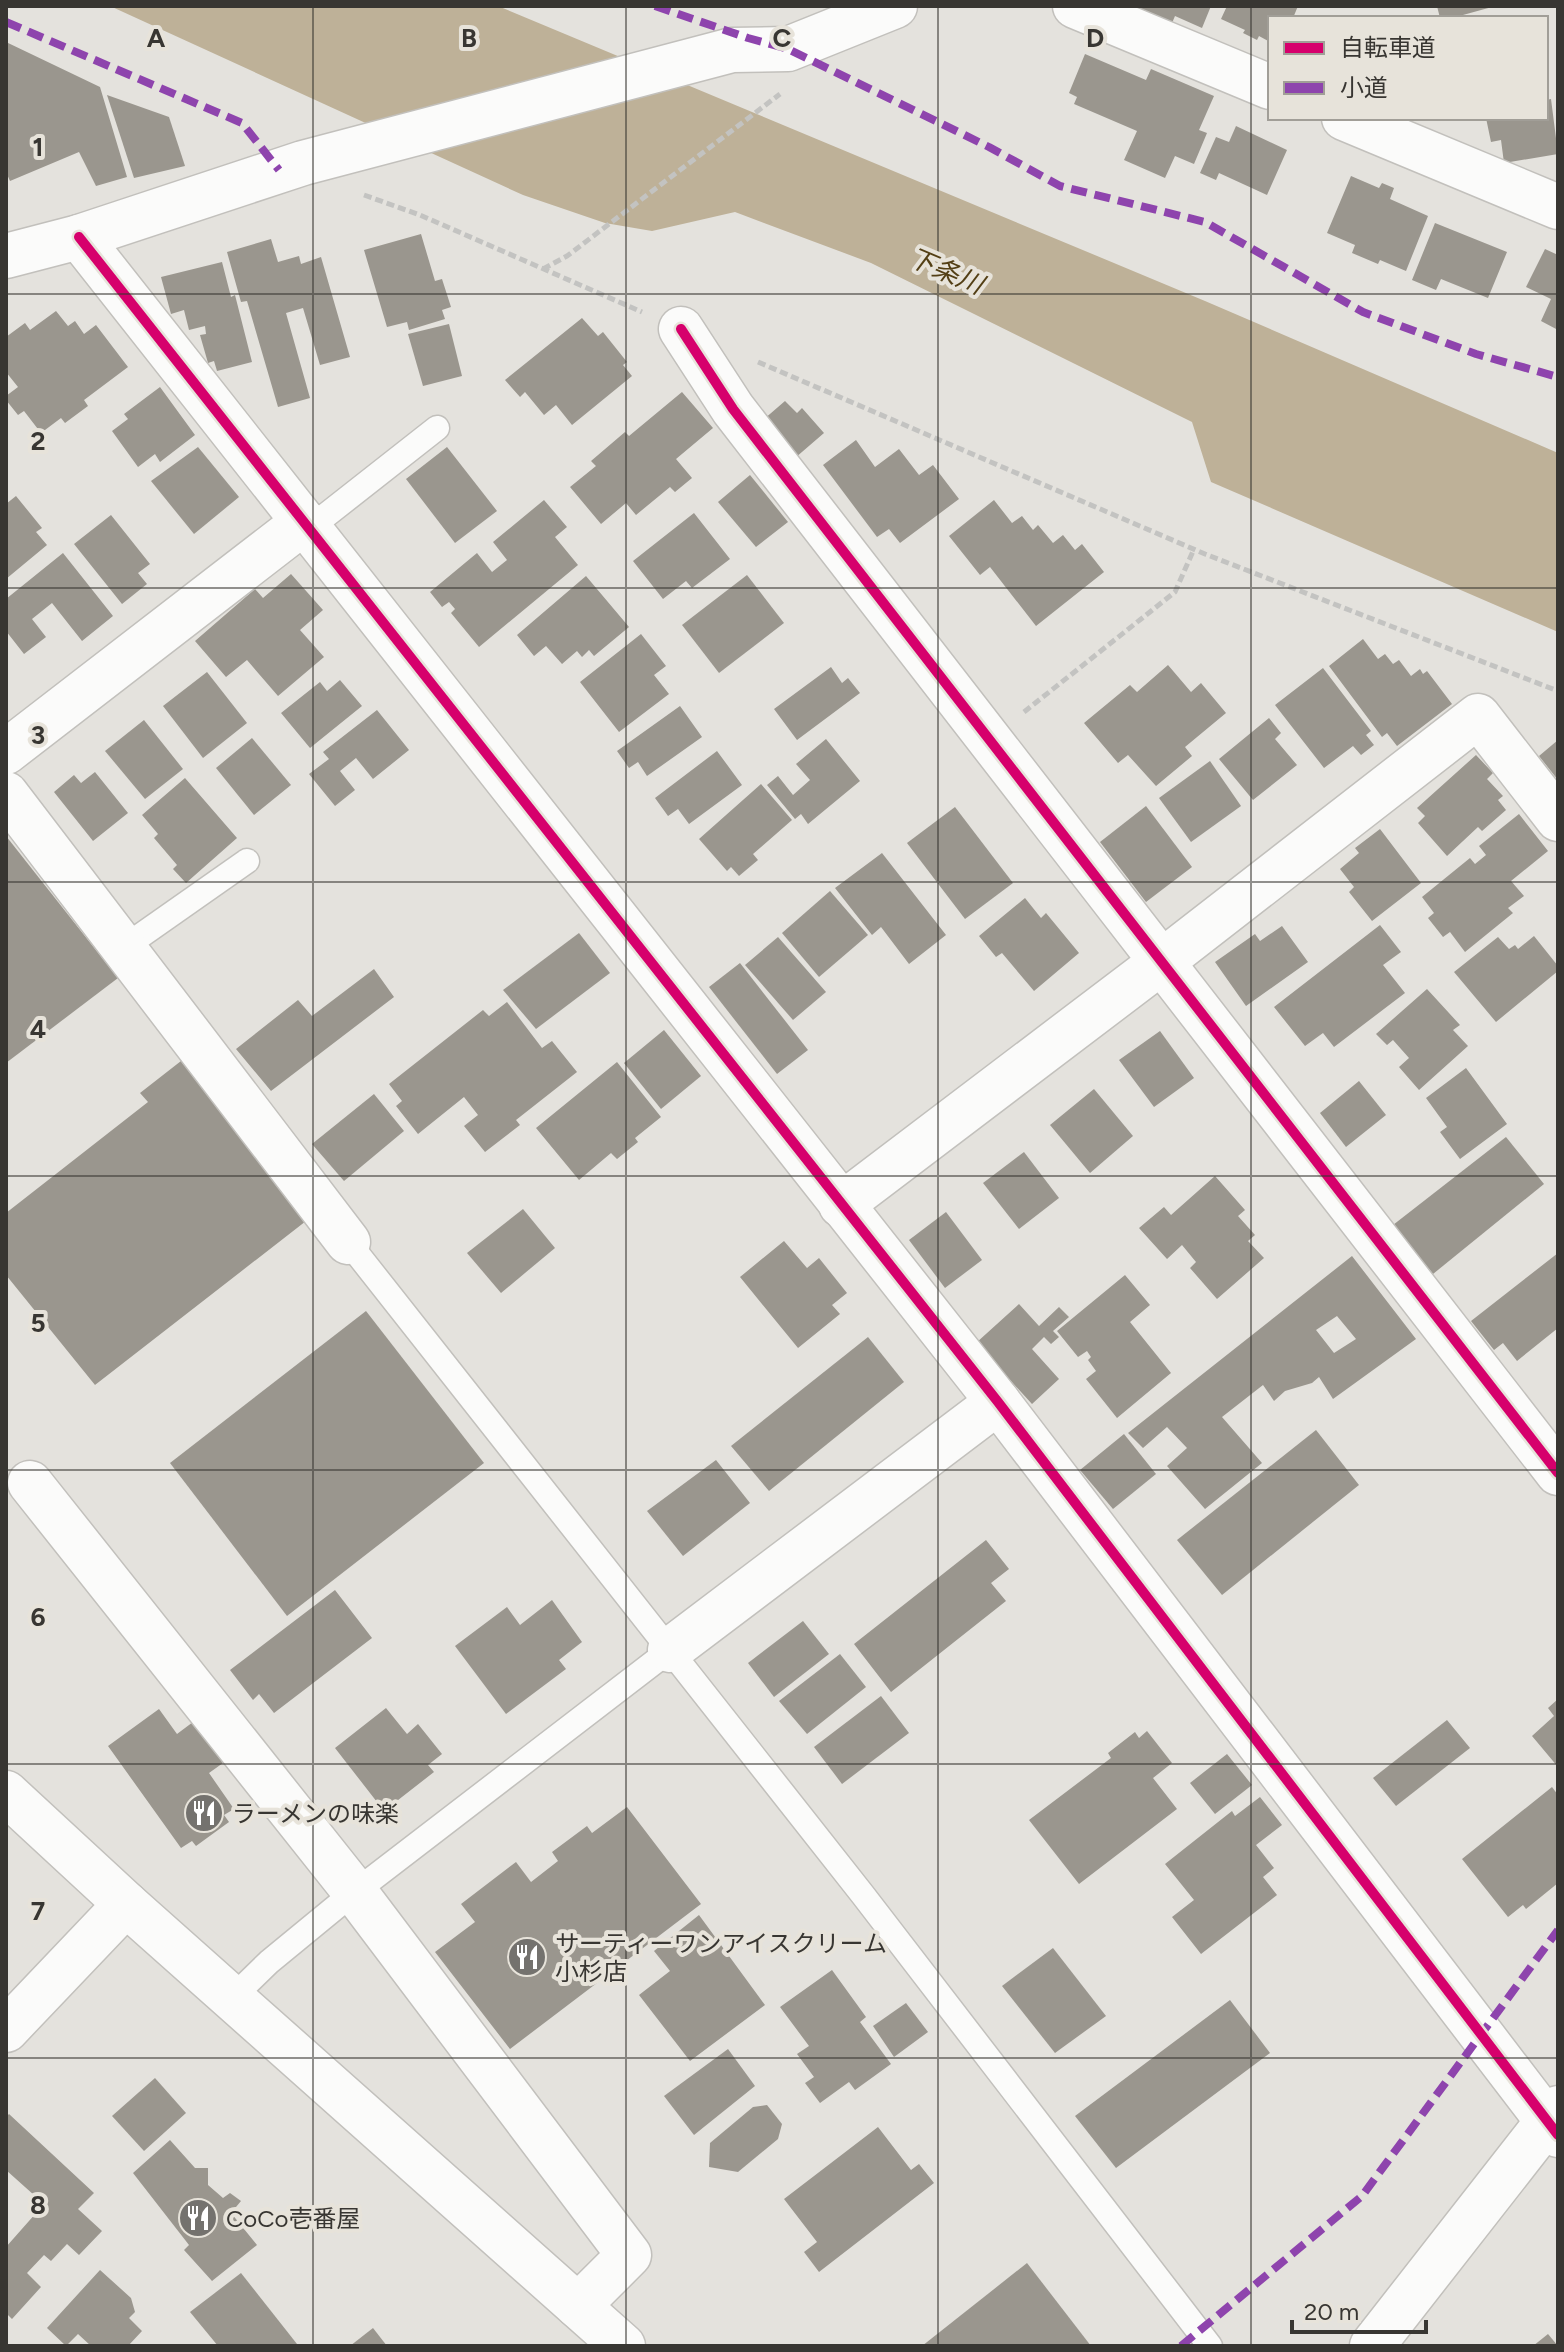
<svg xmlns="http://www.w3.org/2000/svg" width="1564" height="2352" font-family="Figtree,'Noto Sans JP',sans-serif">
  <rect width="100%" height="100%" fill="#e4e2dd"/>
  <path fill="#beb198" d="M110,6H498L1205,301L1558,453V632L1211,482L1192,422L871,263L735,212L652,231L605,223L523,195Z"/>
  <g fill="#9a968e" fill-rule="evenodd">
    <path d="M1134,6H1211L1202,28L1175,16L1172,23Z"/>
    <path d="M1227,6H1298L1293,18H1270V42L1259,36L1257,40L1243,33L1245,30L1221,19Z"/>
    <path d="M1437,6H1492V7L1452,18H1440Z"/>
    <path d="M6,42L100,87L127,177L96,186L79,152L10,181L6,172Z"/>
    <path d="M1085,54L1146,80L1151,69L1214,96L1199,130L1207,133L1194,164L1175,156L1165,178L1124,160L1137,131L1074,104L1077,97L1069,93Z"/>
    <path d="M107,95L169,117L185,166L134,178Z"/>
    <path d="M1551,99L1558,154L1504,163L1501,140L1491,142L1486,118H1546V100Z"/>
    <path d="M1236,126L1287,150L1267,195L1219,173L1216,180L1200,173L1216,137L1229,142Z"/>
    <path d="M1351,176L1379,188L1382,183L1394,188L1390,199L1428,216L1406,271L1380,260L1378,264L1352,253L1355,245L1327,233Z"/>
    <path d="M1435,223L1507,252L1488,298L1441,279L1436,290L1412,280Z"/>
    <path d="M421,234L435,281L442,279L451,307L442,310L445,319L409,330L407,322L387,327L364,250Z"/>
    <path d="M271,239L278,262L299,256L301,264L321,257L350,357L320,365L303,308L286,313L310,398L278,407L247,301L241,302L227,252Z"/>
    <path d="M1545,249L1558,255V330L1541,321L1551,299L1526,287Z"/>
    <path d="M222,262L231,297L235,295L252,362L217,371L214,361L208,363L200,335L206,334L205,326L189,330L184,310L171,314L161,277Z"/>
    <path d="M56,311L68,326L75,321L84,334L96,325L128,367L84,400L88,406L65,423L61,418L41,433L24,411L18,415L6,400V396L18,387L6,372V337L25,323L30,330Z"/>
    <path d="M582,318L598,336L603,332L627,362L623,365L632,376L572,425L556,405L544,415L525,392L520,397L505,380Z"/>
    <path d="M449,324L462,376L423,386L408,334Z"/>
    <path d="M160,387L195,435L160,462L155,454L138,467L112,431L128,419L124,414Z"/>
    <path d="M682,392L713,428L676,459L692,478L675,492L670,487L636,515L626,503L601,524L570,487L596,466L591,461L625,432L629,436Z"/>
    <path d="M785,401L797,413L802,408L824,433L795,458L763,420Z"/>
    <path d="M856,440L875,467L899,449L919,475L933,465L959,499L900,543L889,529L877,537L823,465Z"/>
    <path d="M198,447L239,497L194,534L151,481Z"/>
    <path d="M447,447L497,511L455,543L406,479Z"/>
    <path d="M750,475L788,522L756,547L718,502Z"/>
    <path d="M16,496L42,528L36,532L47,545L6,579V504Z"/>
    <path d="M544,500L567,527L555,537L578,565L479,647L451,613L455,609L449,602L442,607L430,592L477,553L492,572L507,560L493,542Z"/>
    <path d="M994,500L1012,523L1022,516L1033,530L1038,525L1053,543L1063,535L1075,550L1082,544L1104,572L1036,626L990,567L980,575L949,536Z"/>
    <path d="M694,513L730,559L692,588L686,581L663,599L633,561Z"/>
    <path d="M111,515L150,564L138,573L147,584L122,604L74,544Z"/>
    <path d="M63,553L113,616L82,641L52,603L32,619L46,637L24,654L6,631V599Z"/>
    <path d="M291,574L323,610L300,630L324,657L278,696L247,660L226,677L195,641L255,589L263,598Z"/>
    <path d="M747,575L784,623L719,673L682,625Z"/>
    <path d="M586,576L629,627L594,656L589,650L582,657L577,651L562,664L546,646L534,656L517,635Z"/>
    <path d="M641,634L666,666L654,675L669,694L619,732L580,682Z"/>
    <path d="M1363,639L1378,659L1385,654L1393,664L1399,660L1411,676L1420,669L1423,674L1427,671L1452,704L1397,746L1387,733L1382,737L1329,666Z"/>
    <path d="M1168,665L1191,692L1201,683L1226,713L1185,747L1192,756L1156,786L1128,755L1118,763L1084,723L1130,685L1137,692Z"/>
    <path d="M831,667L842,683L848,678L860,693L797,740L774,709Z"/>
    <path d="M1323,668L1371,731L1366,735L1374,745L1361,755L1353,746L1324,768L1275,705Z"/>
    <path d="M207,672L247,723L203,758L163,706Z"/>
    <path d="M340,680L362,706L310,748L281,713L320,682L327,691Z"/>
    <path d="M680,706L702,737L647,776L638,762L629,768L617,751Z"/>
    <path d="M377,710L409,750L373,779L356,758L340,771L355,790L335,806L309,774L329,759L323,752Z"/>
    <path d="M1269,718L1281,733L1275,739L1297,765L1253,800L1219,759Z"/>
    <path d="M144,720L183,769L145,799L105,751Z"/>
    <path d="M252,738L291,785L254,815L216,768Z"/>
    <path d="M826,739L860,781L808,824L801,814L795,819L767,785L778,776L793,795L810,780L796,764Z"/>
    <path d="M1558,740V780L1539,756Z"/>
    <path d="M717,751L742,785L689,824L678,809L668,816L655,798Z"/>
    <path d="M1476,755L1493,773L1487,779L1503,796L1498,800L1506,810L1482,831L1478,827L1447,856L1418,823L1425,816L1417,808Z"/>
    <path d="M1210,761L1241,806L1191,842L1159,798Z"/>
    <path d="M95,772L128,813L93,841L54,792L74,775L81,783Z"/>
    <path d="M185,778L237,838L186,883L173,869L177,865L154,838L158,834L142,815Z"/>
    <path d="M761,784L792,820L753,854L758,860L739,876L731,867L727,871L699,839Z"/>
    <path d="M1146,806L1192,867L1146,902L1100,842Z"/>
    <path d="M955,807L1013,883L965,919L907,843Z"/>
    <path d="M1519,814L1548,851L1511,881L1524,896L1508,908L1513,913L1465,952L1450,932L1443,937L1428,918L1434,913L1422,897L1470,858L1475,864L1486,855L1479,846Z"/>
    <path d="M1380,829L1421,883L1372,921L1349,892L1354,887L1340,869L1359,853L1355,848Z"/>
    <path d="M6,836L118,978L6,1063Z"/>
    <path d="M882,853L946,935L909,964L881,927L872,935L835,888Z"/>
    <path d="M830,891L868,935L819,977L782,933Z"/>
    <path d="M1025,898L1041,918L1046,913L1079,953L1034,991L1002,953L996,957L979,936Z"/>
    <path d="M1380,925L1401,952L1383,965L1405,993L1334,1047L1323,1033L1305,1046L1274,1007Z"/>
    <path d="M1282,926L1308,962L1246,1006L1215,962L1255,934L1260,941Z"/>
    <path d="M579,933L610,973L536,1029L503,990Z"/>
    <path d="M1534,936L1558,966V971L1496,1022L1454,972L1498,937L1509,949L1515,945L1518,949Z"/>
    <path d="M778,937L826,992L793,1020L745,965Z"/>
    <path d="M740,963L808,1050L777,1074L709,987Z"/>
    <path d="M374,969L394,997L271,1091L236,1049L298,1000L312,1016Z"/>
    <path d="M1427,989L1460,1025L1453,1030L1468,1046L1419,1090L1399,1067L1409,1058L1393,1040L1387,1045L1376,1034Z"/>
    <path d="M507,1002L542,1048L552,1041L577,1072L516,1120L520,1125L485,1152L464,1126L478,1115L464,1097L418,1134L396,1106L402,1101L389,1084L483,1010L489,1016Z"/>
    <path d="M664,1030L701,1076L661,1109L624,1063Z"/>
    <path d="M1160,1031L1194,1078L1154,1107L1119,1060Z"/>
    <path d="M181,1061L306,1221L95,1385L6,1275V1213L148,1102L140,1093Z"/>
    <path d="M617,1062L661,1117L635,1138L638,1142L617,1159L611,1153L579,1180L536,1128Z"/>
    <path d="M1466,1068L1507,1124L1460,1159L1440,1132L1447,1127L1426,1098Z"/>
    <path d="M1359,1081L1386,1115L1346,1147L1320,1113Z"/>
    <path d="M1094,1089L1133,1136L1090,1173L1050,1125Z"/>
    <path d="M374,1094L404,1131L344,1181L312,1144Z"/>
    <path d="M1506,1137L1544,1184L1433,1274L1393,1225Z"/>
    <path d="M1024,1152L1059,1198L1019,1229L983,1183Z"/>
    <path d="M1215,1176L1245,1210L1238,1216L1255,1235L1248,1241L1264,1258L1217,1299L1190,1268L1196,1262L1182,1245L1167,1259L1139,1228L1164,1207L1171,1215Z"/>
    <path d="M523,1209L555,1248L501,1293L467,1253Z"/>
    <path d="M946,1212L982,1260L945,1288L909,1240Z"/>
    <path d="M784,1241L807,1268L819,1258L847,1293L832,1305L840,1314L798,1348L740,1277Z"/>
    <path d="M1558,1253V1328L1517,1361L1503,1343L1494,1350L1471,1321Z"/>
    <path d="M1352,1256L1416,1339L1333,1399L1319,1377L1312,1383L1285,1391L1274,1401L1263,1385L1222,1417L1262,1463L1205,1509L1167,1466L1187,1448L1167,1427L1143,1448L1128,1433ZM1337,1316L1356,1339L1334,1353L1316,1330Z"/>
    <path d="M1125,1275L1150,1305L1130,1322L1171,1373L1117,1418L1086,1379L1096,1371L1088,1360L1091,1357L1087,1351L1078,1357L1057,1331Z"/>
    <path d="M1019,1304L1039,1326L1059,1307L1069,1317L1053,1331L1059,1337L1051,1344L1044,1337L1032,1349L1059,1379L1032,1404L976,1343Z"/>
    <path d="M366,1311L484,1463L287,1616L170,1463Z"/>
    <path d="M868,1337L904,1382L769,1491L731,1446Z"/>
    <path d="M1316,1430L1359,1485L1222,1595L1177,1540Z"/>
    <path d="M1124,1434L1156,1474L1113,1509L1080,1470Z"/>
    <path d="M716,1460L750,1503L683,1556L647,1511Z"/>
    <path d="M986,1540L1009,1569L991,1583L1006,1601L891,1692L854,1644Z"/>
    <path d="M335,1590L372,1638L274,1713L259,1694L253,1700L230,1670Z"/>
    <path d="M552,1600L582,1642L559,1660L566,1669L506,1714L455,1646L507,1607L520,1625Z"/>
    <path d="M803,1621L829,1654L774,1697L748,1663Z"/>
    <path d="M840,1654L866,1687L807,1734L779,1701Z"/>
    <path d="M881,1696L909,1733L842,1784L814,1747Z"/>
    <path d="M1558,1699V1767L1532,1736L1554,1716L1548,1708Z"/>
    <path d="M386,1708L407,1734L418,1724L442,1754L428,1765L434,1772L384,1811L335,1748Z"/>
    <path d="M159,1709L177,1734L193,1722L223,1763L209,1773L234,1809L224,1815L229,1822L196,1846L192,1841L181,1848L108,1746Z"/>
    <path d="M1447,1720L1470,1748L1396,1806L1373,1778Z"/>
    <path d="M1147,1731L1172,1763L1153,1778L1177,1809L1079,1884L1029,1820L1111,1758L1108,1753L1135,1732L1139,1738Z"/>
    <path d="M1227,1754L1252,1785L1215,1814L1190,1783Z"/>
    <path d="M1552,1787L1558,1795V1883L1526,1909L1523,1905L1508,1917L1462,1859Z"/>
    <path d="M1260,1797L1282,1825L1256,1845L1274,1868L1263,1877L1277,1895L1201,1954L1172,1917L1194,1900L1165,1864L1232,1811L1235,1816Z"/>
    <path d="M627,1807L701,1904L510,2049L435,1952L475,1922L461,1904L516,1862L531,1882L558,1861L552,1852L587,1826L592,1833Z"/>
    <path d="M699,1915L765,2005L690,2061L639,1995L670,1971L654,1951Z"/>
    <path d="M1053,1948L1106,2016L1055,2053L1002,1986Z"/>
    <path d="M832,1970L866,2017L860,2022L891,2064L855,2090L849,2082L820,2103L805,2083L814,2077L797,2054L809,2046L780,2007Z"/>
    <path d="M1230,2000L1270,2053L1116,2168L1075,2116Z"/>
    <path d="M906,2003L928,2032L894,2057L873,2026Z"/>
    <path d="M728,2049L755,2086L694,2135L664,2096Z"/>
    <path d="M155,2078L186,2113L144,2151L112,2116Z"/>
    <path d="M767,2105L782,2124L778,2139L738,2172L709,2167L710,2143L753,2107Z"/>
    <path d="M9,2114L94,2193L78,2209L102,2231L79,2255L67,2244L51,2261L44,2255L27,2273L41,2287L12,2319L6,2313V2247L44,2204L6,2170V2117Z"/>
    <path d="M878,2127L911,2170L919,2164L934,2183L819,2272L804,2252L817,2242L784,2199Z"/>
    <path d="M170,2140L195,2168H208V2185L223,2198L230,2193L241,2201L231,2213L257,2245L212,2281L184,2250L189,2245L133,2173Z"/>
    <path d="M1027,2263L1091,2346H922Z"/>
    <path d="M100,2270L131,2298L135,2312L129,2318L142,2331L128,2346H91L78,2334L66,2346L47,2328Z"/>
    <path d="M241,2273L297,2344L294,2346H218L190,2312Z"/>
    <path d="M373,2328L387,2346H350Z"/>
    <path d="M1548,2334L1558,2346H1533Z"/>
  </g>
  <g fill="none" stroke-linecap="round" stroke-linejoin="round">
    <g stroke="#c2c0bc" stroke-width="27">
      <g id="service">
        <path d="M304,522L325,516L437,428"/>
        <path d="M123,948L247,861"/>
        <path d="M348,1242L863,1895L1210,2346"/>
        <path d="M232,1998L269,1962L342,1902L670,1650"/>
      </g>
    </g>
    <g stroke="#c2c0bc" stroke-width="47">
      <g id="minor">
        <path d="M1075,6L1270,87"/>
        <path d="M1344,118L1558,207"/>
        <path d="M79,237L998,1402L1558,2135"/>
        <path d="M681,329L733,409L1558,1473"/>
        <path d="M6,752L304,522"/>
        <path d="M6,794L348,1242"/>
        <path d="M841,1205L1160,963L1478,716L1558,819"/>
        <path d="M30,1483L355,1892L629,2255L578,2306"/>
        <path d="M670,1650L998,1402"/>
      </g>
    </g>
    <g stroke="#c2c0bc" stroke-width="47">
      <g id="tertiary">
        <path d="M6,256L79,237L303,163L732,50L788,49L895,6"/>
        <path d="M6,1793L126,1904L623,2346"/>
        <path d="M6,2030L126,1904"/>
        <path d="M1372,2346L1558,2108"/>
      </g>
    </g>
    <g stroke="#c3c3c1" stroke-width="5" stroke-dasharray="8 4" stroke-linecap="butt">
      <path d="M364,195L420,215L642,312"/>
      <path d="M543,269L567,256L780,94"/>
      <path d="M758,362L1205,554L1558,691"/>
      <path d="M1024,712L1175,592L1194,549"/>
    </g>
    <use href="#service" stroke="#fbfbfa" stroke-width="24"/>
    <use href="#minor" stroke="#fbfbfa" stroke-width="44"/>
    <use href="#tertiary" stroke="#fbfbfa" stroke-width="44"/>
    <g stroke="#8e44ad" stroke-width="8" stroke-dasharray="16 8" stroke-linecap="butt">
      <path d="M655,6L748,38L788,49L989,147L1060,186L1205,222L1363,312L1476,354L1558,377"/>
      <path d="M6,22L242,123L279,170"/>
      <path d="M1181,2346L1362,2196L1558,1930"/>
    </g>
    <g stroke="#e7e3da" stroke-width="15">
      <g id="cycleway">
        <path d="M79,237L998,1402L1558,2135"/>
        <path d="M681,329L733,409L1558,1473"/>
      </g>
    </g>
    <use href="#cycleway" stroke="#d6006c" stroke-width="10"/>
  </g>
  <path fill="none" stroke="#383632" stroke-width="2" stroke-opacity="0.55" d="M313,6V2346M626,6V2346M938,6V2346M1251,6V2346M6,294H1558M6,588H1558M6,882H1558M6,1176H1558M6,1470H1558M6,1764H1558M6,2058H1558"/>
  <defs>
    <g id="restaurant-disc" transform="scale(2)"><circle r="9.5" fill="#74726e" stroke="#e7e3da"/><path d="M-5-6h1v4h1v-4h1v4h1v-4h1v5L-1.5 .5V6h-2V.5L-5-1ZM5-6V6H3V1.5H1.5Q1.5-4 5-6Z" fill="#fff"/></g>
  </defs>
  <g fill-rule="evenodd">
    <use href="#restaurant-disc" x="204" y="1813"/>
    <use href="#restaurant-disc" x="527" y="1957"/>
    <use href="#restaurant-disc" x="198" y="2218"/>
  </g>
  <g text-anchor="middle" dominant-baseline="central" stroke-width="8" stroke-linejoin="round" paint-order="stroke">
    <g font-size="24" fill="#383632" stroke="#e7e3da" text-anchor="start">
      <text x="232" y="1813">ラーメンの味楽</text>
      <text x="555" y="1943">サーティーワンアイスクリーム<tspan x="555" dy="28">小杉店</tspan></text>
      <text x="226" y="2218">CoCo壱番屋</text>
    </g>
    <g font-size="26" font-style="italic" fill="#533f15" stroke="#e7e3da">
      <text transform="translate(946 271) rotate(23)">下条川</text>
    </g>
  </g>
  <g font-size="26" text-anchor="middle" font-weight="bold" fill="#383632" stroke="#e7e3da" stroke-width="8" stroke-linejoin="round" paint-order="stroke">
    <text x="156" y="47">A</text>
    <text x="469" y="47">B</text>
    <text x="782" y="47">C</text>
    <text x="1095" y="47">D</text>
    <text x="38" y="156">1</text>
    <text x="38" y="450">2</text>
    <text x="38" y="744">3</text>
    <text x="38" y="1038">4</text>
    <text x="38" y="1332">5</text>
    <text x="38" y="1626">6</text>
    <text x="38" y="1920">7</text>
    <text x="38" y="2214">8</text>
  </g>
  <rect width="1564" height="2352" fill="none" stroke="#383632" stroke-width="16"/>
  <rect x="1268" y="16" width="280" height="104" fill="#e7e3da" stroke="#a19e97" stroke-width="2"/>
  <rect x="1284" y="42" width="40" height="12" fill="#d6006c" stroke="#a19e97" stroke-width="2"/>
  <text x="1340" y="56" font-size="24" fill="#383632">自転車道</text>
  <rect x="1284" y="82" width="40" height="12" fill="#8e44ad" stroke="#a19e97" stroke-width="2"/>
  <text x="1340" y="96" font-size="24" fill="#383632">小道</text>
  <path d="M1292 2320v12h134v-12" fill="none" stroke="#383632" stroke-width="4"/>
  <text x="1304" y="2320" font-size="24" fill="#383632" stroke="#e7e3da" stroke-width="6" paint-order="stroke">20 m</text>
</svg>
